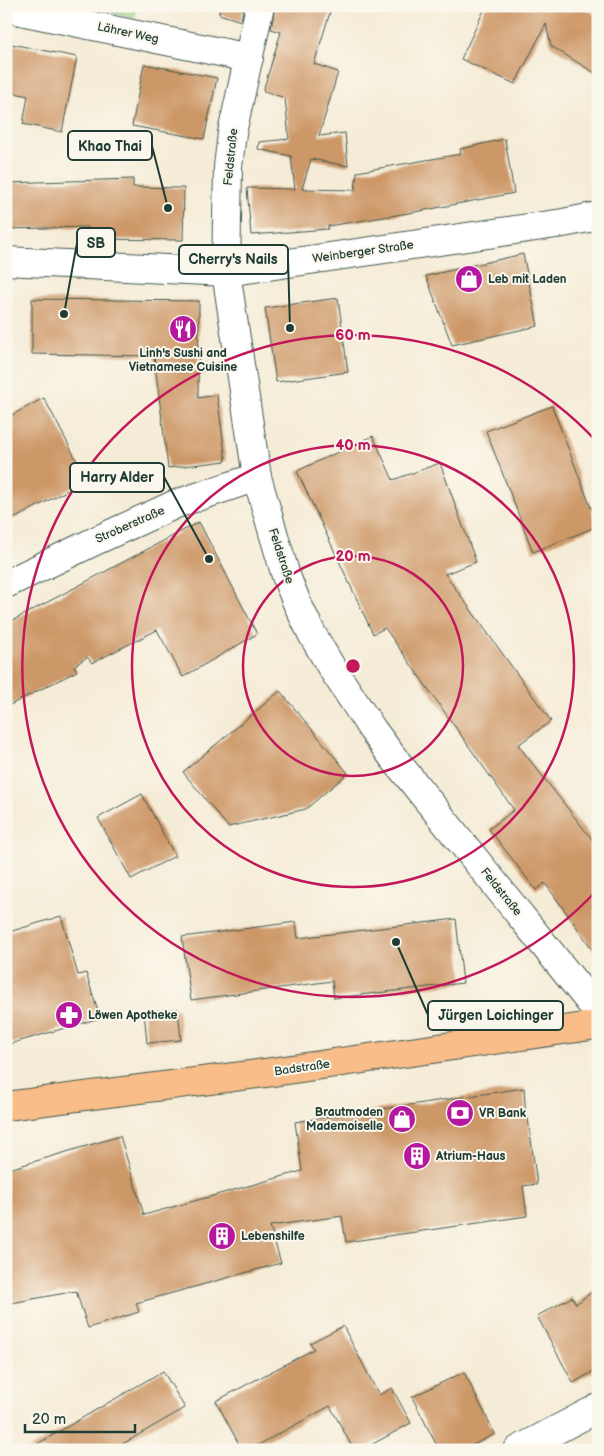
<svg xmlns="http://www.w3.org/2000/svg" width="604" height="1456" font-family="'Balsamiq Sans',sans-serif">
  <defs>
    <pattern id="grass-dots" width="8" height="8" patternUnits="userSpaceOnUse" patternTransform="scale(1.25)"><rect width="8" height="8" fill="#97d286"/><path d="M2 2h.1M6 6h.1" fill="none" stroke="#7bac6e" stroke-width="1.8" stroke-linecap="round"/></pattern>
  </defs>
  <rect width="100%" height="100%" fill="#fbf7ec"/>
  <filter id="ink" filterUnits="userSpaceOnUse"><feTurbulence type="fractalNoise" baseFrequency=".02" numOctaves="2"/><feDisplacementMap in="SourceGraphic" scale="10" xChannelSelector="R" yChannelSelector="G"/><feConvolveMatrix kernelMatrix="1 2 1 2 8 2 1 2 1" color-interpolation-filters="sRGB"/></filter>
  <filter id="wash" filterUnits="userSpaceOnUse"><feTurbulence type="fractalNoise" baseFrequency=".0096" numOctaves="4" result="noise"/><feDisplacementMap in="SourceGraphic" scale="20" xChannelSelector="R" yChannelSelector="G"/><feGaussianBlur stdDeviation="1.12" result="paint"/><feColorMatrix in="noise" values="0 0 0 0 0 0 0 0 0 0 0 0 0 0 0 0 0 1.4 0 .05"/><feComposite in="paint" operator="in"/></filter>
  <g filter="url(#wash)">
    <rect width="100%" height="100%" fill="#f5ecd7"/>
    <path fill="url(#grass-dots)" stroke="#5b885d" d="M84,6H137L134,18Z"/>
    <g id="blocks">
      <g fill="#cd9867">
        <path d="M220,6H244L241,21L219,14Z"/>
        <path d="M275,6H332L314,64L338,72L319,136L345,133L348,166L311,159L302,189L355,190L357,172L461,154L460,149L505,139L514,193L415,212L328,226V229L251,235L247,188L295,189L291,156L258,149L259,142L289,139L285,98L263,91L281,32L271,29Z"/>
        <path d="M486,6H582L598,16V75L551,46L546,24L515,84L461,59Z"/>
        <path d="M6,43L77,57L62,132L23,124L28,96L6,91Z"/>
        <path d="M144,64L217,78L204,139L132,126Z"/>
        <path d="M133,179V187L184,188L183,240L88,239V227L6,229V183Z"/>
        <path d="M523,254L538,326L452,345L426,276Z"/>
        <path d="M338,298L348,372L276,382L265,308Z"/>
        <path d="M32,299L199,301L198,398L217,395L226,461L168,468L154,356L32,354Z"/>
        <path d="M44,398L87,480L6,523V418Z"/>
        <path d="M552,406L598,526L533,552L486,431Z"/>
        <path d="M373,436L393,480L440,463L476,562L445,574L551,721L518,745L598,847V957L545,883L536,890L489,829L514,810L385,628L373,634L297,471Z"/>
        <path d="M199,522L257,634L183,677L157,630L92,663L87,657L74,666L77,671L6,707V624Z"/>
        <path d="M280,691L348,773L306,809L228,827L183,772Z"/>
        <path d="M142,794L175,856L131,879L98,818Z"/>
        <path d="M61,916L78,975L86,973L100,1018L6,1045V933Z"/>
        <path d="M456,919L463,983L334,998L332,981L191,1000L182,937L296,922L298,938Z"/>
        <path d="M178,1009L181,1040L147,1043L144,1012Z"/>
        <path d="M524,1088L526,1119L528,1118L537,1184L523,1186L527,1216L346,1242L342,1216L270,1226L281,1263L136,1303L139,1312L88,1328L76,1291L6,1304V1170L120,1136L144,1215L302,1171L295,1122Z"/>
        <path d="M598,1287V1369L573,1383L537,1316L572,1297L576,1304Z"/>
        <path d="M343,1326L379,1395L392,1388L411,1423L362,1450H354L330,1406L249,1450H242L216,1401L314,1349L310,1343Z"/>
        <path d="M163,1371L185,1408L112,1450H27Z"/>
        <path d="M464,1372L495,1434L463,1450H439L412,1397Z"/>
      </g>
    </g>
  </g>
  <g filter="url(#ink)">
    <use href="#blocks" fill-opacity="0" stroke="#3f574c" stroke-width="1"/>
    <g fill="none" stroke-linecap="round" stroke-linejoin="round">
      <g stroke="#3f574c" stroke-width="30">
        <g id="minor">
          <path d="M260,6L232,133L228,167L226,272L257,477L272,529L286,576L297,603L312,634L330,665L372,729L392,756L598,1012"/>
          <path d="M6,8L249,58"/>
          <path d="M6,261L226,272L563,223L598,216"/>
          <path d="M6,584L95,541L176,504L257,477"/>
          <path d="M518,1450L598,1408"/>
        </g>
      </g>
      <g stroke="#3f574c" stroke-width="30">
        <path id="major" d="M6,1106L265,1073L598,1025"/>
      </g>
      <use href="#minor" stroke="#fff" stroke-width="28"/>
      <use href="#major" stroke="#f8bd89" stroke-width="28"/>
    </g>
  </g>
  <g fill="none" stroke="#c2185b" stroke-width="2.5">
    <circle cx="353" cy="666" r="110"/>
    <circle cx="353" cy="666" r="221"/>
    <path d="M597 890A331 331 0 1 1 597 442"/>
  </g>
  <defs>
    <g id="shop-disc" transform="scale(1.4375)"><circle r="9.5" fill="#b5179e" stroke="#fbf7ec"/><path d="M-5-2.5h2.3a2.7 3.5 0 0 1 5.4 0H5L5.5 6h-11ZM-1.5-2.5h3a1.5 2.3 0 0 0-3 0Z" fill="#fff"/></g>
    <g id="restaurant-disc" transform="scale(1.4375)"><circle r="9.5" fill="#b5179e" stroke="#fbf7ec"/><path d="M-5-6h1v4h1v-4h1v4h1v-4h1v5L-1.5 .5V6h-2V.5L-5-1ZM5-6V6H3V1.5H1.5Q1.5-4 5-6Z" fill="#fff"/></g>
    <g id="pharmacy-disc" transform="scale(1.4375)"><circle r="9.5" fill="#b5179e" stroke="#fbf7ec"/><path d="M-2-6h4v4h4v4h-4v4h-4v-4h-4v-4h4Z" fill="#fff"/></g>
    <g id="bank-disc" transform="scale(1.4375)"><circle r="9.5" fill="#b5179e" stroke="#fbf7ec"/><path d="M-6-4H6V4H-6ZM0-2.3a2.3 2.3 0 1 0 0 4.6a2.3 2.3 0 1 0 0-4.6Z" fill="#fff"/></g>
    <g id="building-disc" transform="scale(1.4375)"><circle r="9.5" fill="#b5179e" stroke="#fbf7ec"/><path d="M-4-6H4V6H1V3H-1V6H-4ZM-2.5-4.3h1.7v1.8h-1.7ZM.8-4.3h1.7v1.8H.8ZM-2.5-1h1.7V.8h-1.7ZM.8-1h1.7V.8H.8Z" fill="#fff"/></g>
  </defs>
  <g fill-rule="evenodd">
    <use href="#shop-disc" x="469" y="279"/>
    <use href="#restaurant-disc" x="183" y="329"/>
    <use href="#pharmacy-disc" x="69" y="1015"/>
    <use href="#bank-disc" x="460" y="1113"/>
    <use href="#shop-disc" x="402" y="1119"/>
    <use href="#building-disc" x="417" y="1156"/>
    <use href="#building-disc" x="222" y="1236"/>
  </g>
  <g text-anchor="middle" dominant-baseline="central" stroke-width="4" stroke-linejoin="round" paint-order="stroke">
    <g font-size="12" fill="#1f3d34" stroke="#fbf7ec">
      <text transform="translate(128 33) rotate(12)">Lährer Weg</text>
      <text transform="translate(231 157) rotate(-84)">Feldstraße</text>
      <text transform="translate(363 252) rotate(-8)">Weinberger Straße</text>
      <text transform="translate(130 525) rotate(-24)">Stroberstraße</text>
      <text transform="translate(281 556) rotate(72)">Feldstraße</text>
      <text transform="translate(501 892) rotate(51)">Feldstraße</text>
      <text transform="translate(302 1068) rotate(-8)">Badstraße</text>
    </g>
    <g font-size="12" font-weight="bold" fill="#1f3d34" stroke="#fbf7ec" text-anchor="start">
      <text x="488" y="279">Leb mit Laden</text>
      <text x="183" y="353" text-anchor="middle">Linh's Sushi and<tspan x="183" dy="14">Vietnamese Cuisine</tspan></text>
      <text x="88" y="1015">Löwen Apotheke</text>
      <text x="383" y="1112" text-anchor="end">Brautmoden<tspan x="383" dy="14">Mademoiselle</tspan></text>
      <text x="479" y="1113">VR Bank</text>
      <text x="436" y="1156">Atrium-Haus</text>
      <text x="241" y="1236">Lebenshilfe</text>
    </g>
  </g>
  <circle cx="353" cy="666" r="8" fill="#c2185b" stroke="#fbf7ec" stroke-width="2.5"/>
  <g font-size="15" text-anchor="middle" font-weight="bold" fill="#c2185b" stroke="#fbf7ec" stroke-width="4" stroke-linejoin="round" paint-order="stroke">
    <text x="353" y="340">60 m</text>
    <text x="353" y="450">40 m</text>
    <text x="353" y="561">20 m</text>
  </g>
  <path fill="none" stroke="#1f3d34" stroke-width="2" d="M168 208L152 146M64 314L77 243M290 328L288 259M209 559L164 477M396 942L428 1015"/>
  <g fill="#1f3d34" stroke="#fbf7ec" stroke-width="2">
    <circle cx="168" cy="208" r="5"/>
    <circle cx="64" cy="314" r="5"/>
    <circle cx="290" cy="328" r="5"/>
    <circle cx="209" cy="559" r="5"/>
    <circle cx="396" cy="942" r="5"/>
  </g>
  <g fill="#fbf7ec" stroke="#1f3d34" stroke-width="2">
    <rect x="68" y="131" width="84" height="29" rx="5"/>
    <rect x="77" y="228" width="38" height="29" rx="5"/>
    <rect x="179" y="245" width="109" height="29" rx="5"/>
    <rect x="70" y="463" width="94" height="29" rx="5"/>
    <rect x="428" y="1001" width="135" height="29" rx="5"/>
  </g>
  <g font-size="14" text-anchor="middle" font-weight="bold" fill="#1f3d34">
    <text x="110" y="151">Khao Thai</text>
    <text x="96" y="248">SB</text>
    <text x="233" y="264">Cherry's Nails</text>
    <text x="117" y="482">Harry Alder</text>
    <text x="496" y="1020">Jürgen Loichinger</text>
  </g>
  <rect width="604" height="1456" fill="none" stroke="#fbf7ec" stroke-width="25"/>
  <path d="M25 1424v8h110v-8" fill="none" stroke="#1f3d34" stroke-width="2.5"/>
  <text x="32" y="1424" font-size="15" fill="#1f3d34" stroke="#fbf7ec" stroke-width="4" paint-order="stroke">20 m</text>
</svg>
